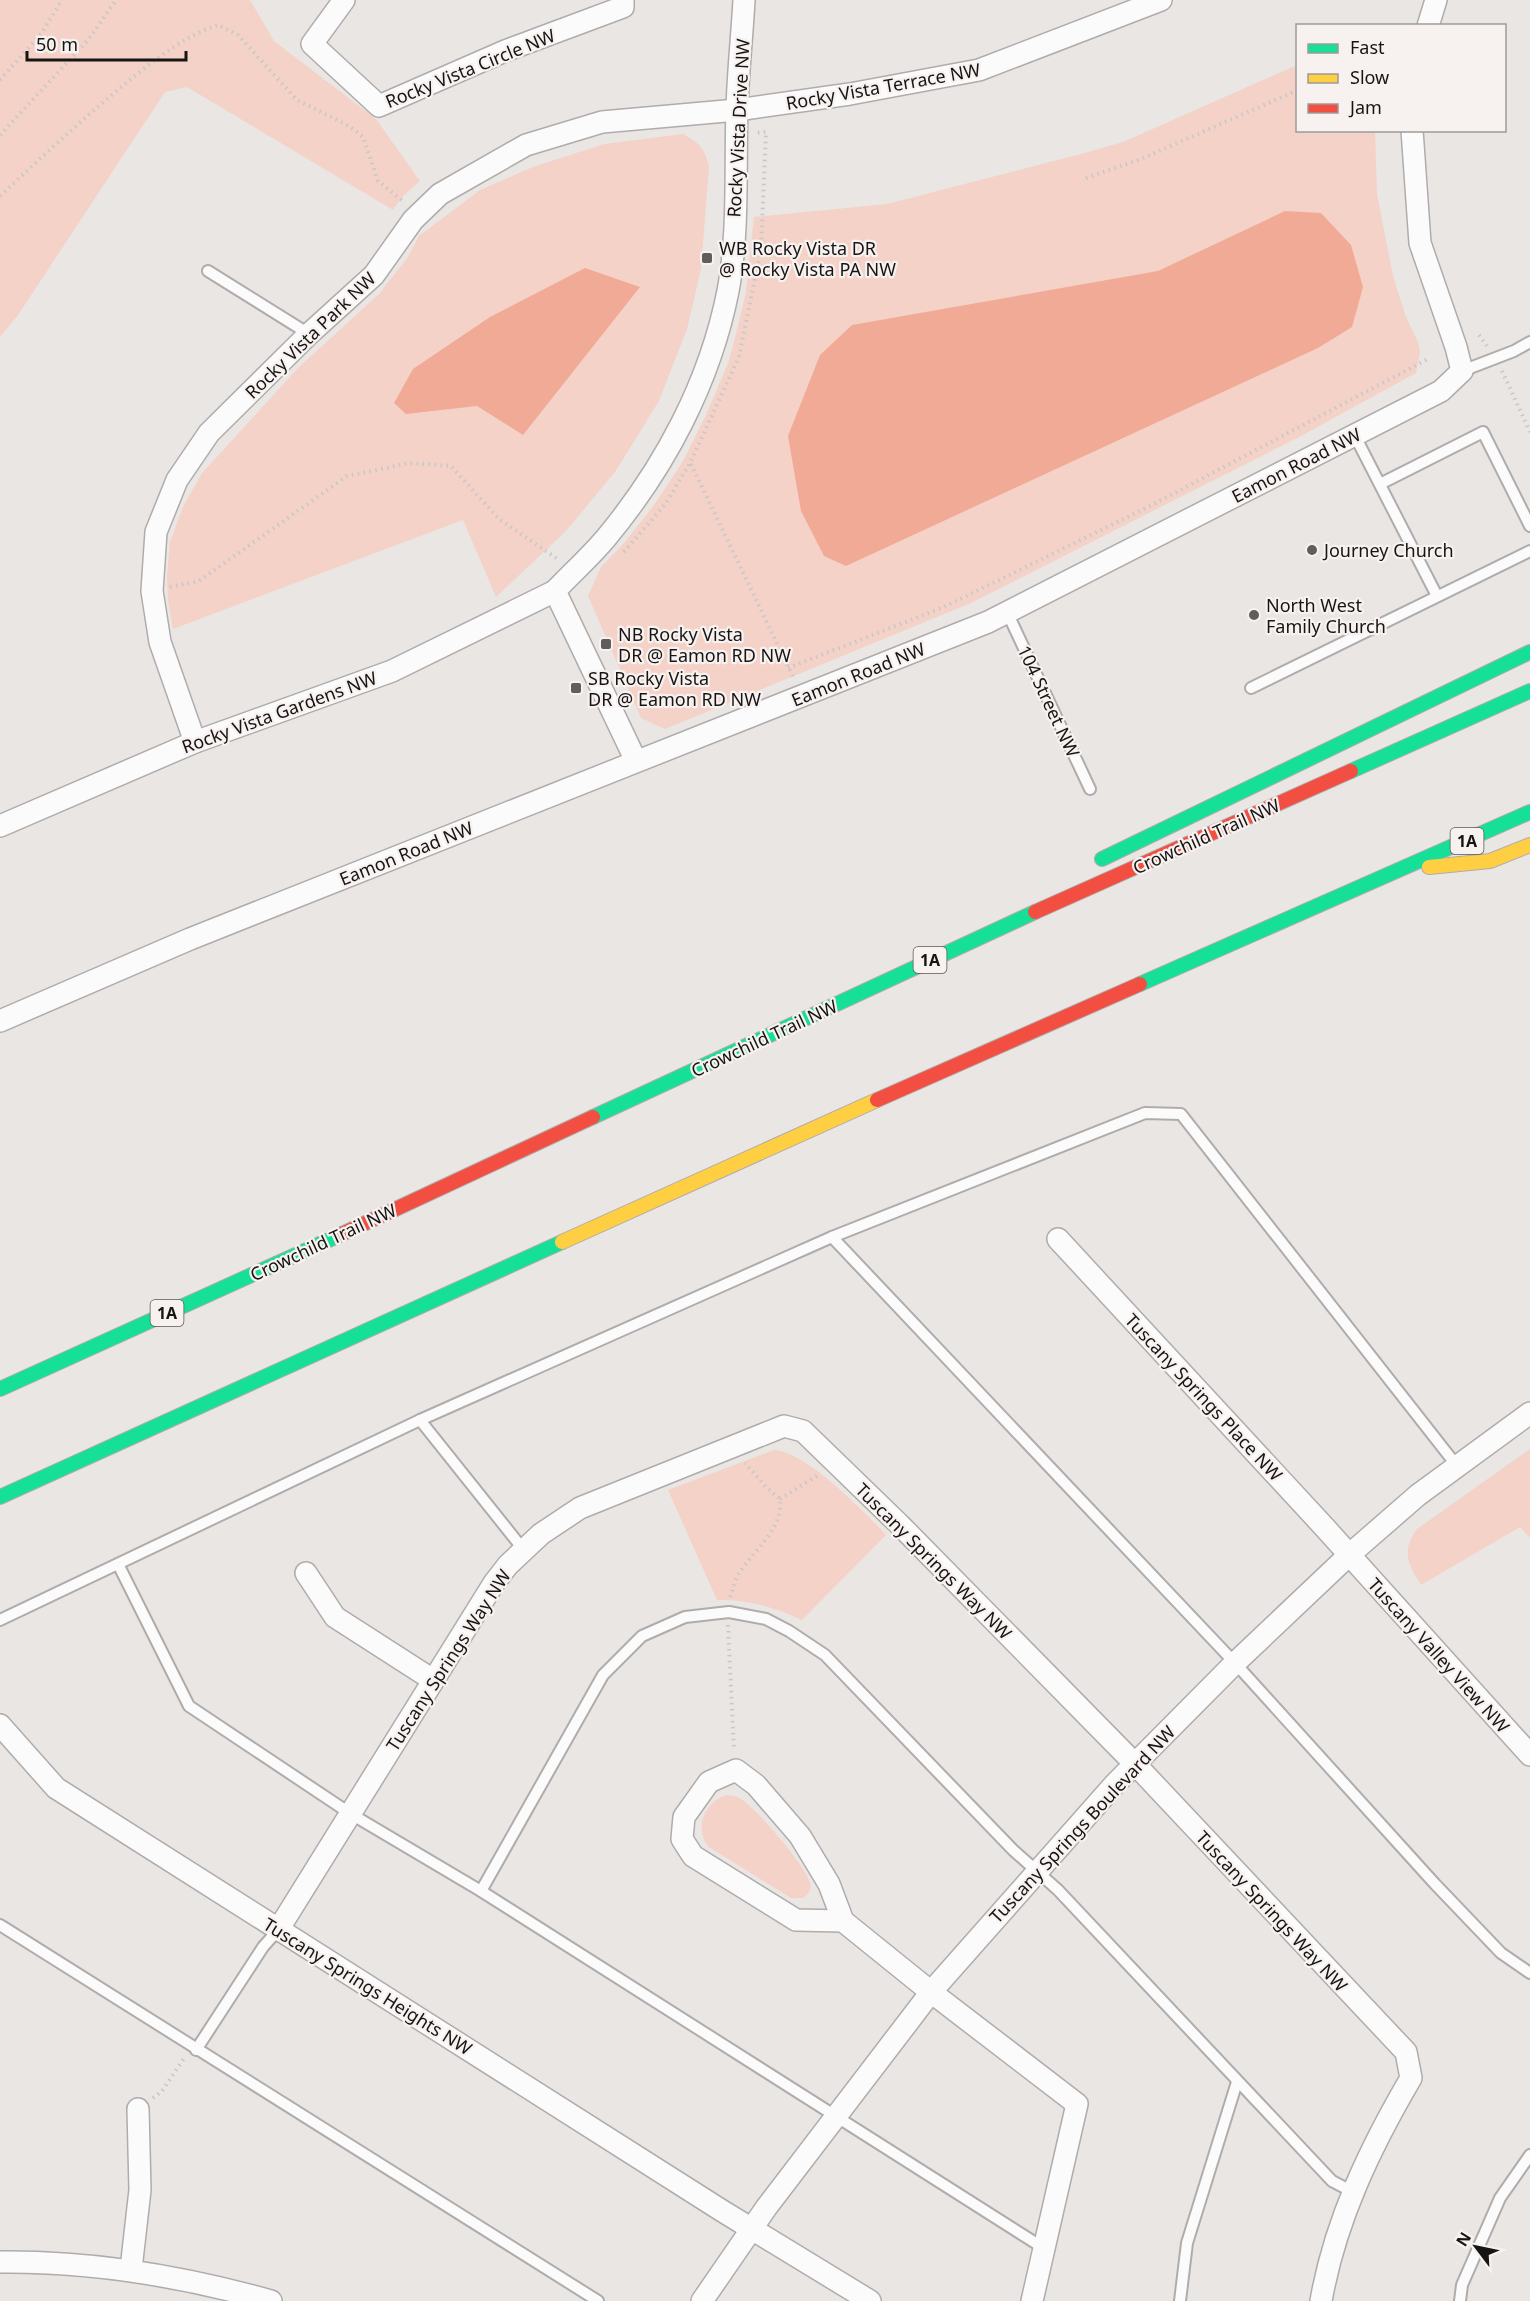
<svg xmlns="http://www.w3.org/2000/svg" width="1530" height="2301" font-family="'Noto Sans',sans-serif">
  <rect width="100%" height="100%" fill="#e9e6e4"/>
  <g fill="#f4d2c8">
    <path d="M0,0H250L274,41L376,119L420,181L402,197L393,210L187,87L165,92L18,315L0,337Z"/>
    <path d="M1297,65L1298,130L1375,131L1377,194L1393,276L1406,317L1418,342L1420,352L1416,373L1299,437L971,603L665,729L641,718L588,596L601,567L625,542L654,505L683,461L706,415L729,361L736,334L746,292L754,217L887,204L1085,153L1123,142Z"/>
    <path d="M683,134C699,143 704,147 709,166L701,269L687,329L659,401L615,472L565,532L496,597L463,520L173,629L168,600L167,576L170,542L183,507L202,473L298,368L379,294L408,257L419,236L480,190L533,167L604,144Z"/>
    <path d="M1530,1449V1538L1520,1527L1421,1585C1408,1565 1401,1551 1417,1529Z"/>
    <path d="M774,1450C807,1452 863,1511 886,1535L802,1620C773,1607 748,1599 717,1600L668,1490Z"/>
    <path d="M728,1795C733,1796 737,1796 741,1799C756,1808 806,1866 810,1883C812,1890 808,1894 803,1898H791L709,1847C693,1829 705,1800 728,1795Z"/>
  </g>
  <g fill="#f1aa96">
    <path d="M1285,211L1321,213L1351,245L1363,287L1352,327L1318,348L846,566L824,556L801,511L788,436L820,355L852,325L1158,271Z"/>
    <path d="M585,268L640,287L523,435L477,406L406,414L394,403L413,369L490,317Z"/>
  </g>
  <g fill="none" stroke-linecap="round" stroke-linejoin="round">
    <g stroke="#afacab" stroke-width="14">
      <g id="lane">
        <path d="M208,271L309,334"/>
        <path d="M1462,371L1514,351L1530,342"/>
        <path d="M1355,436L1437,596"/>
        <path d="M1380,484L1483,432L1530,526"/>
        <path d="M1007,612L1090,789"/>
        <path d="M1251,688L1530,551"/>
        <path d="M420,1420L523,1549"/>
        <path d="M1457,1466L1181,1114L1145,1113L832,1237L1235,1663L1435,1884L1501,1953L1530,1973"/>
        <path d="M118,1564L189,1706L351,1814L481,1891L1045,2249"/>
        <path d="M0,1620L420,1420L832,1237"/>
        <path d="M481,1891L603,1675L642,1636L685,1617L729,1612L766,1619L789,1631L825,1655L1013,1850L1058,1890L1332,2181L1353,2192"/>
        <path d="M0,1925L598,2301"/>
        <path d="M196,2050L263,1947L278,1930"/>
        <path d="M1180,2301L1187,2243L1237,2082"/>
        <path d="M1460,2301L1462,2285L1500,2198L1530,2155"/>
      </g>
    </g>
    <g stroke="#afacab" stroke-width="24">
      <g id="street">
        <path d="M344,0L312,44L379,106L505,51L623,7V0"/>
        <path d="M1428,26L1436,0"/>
        <path d="M195,742L160,642L152,591L156,532L177,480L209,433L309,334L374,275L413,220L440,194L526,145L602,122L737,110L850,94L979,70L1161,0"/>
        <path d="M636,761L555,591C572,573 590,557 606,538C665,467 710,382 728,291C739,233 735,168 737,109C738,73 742,36 744,0"/>
        <path d="M0,826L195,742L392,671L555,591"/>
        <path d="M0,1021L190,939L988,622L1441,391L1462,371L1456,347L1420,243L1412,130"/>
        <path d="M1058,1239L1327,1530L1530,1755"/>
        <path d="M306,1573L335,1617L433,1680"/>
        <path d="M0,1725L56,1788L724,2212L870,2301"/>
        <path d="M843,1921L796,1920L693,1856L682,1839L684,1817L709,1782L736,1770L756,1785L800,1836L829,1884L843,1921L931,1992L1077,2104L1032,2301"/>
        <path d="M278,1930L494,1583L508,1565L541,1534L580,1508L784,1426L803,1431L900,1525L1135,1764L1406,2052L1411,2078C1370,2148 1335,2221 1321,2301"/>
        <path d="M0,2262C93,2261 182,2276 271,2301"/>
        <path d="M131,2269L140,2190L138,2109"/>
        <path d="M702,2301L766,2208L931,1992L1114,1785L1235,1663L1349,1555L1418,1495L1530,1413"/>
      </g>
    </g>
    <g stroke="#afacab" stroke-width="16">
      <g id="fast">
        <path d="M1351,771L1530,691"/>
        <path d="M1102,859L1530,652"/>
        <path d="M1140,984L1530,812"/>
        <path d="M593,1117L1035,912"/>
        <path d="M0,1389L342,1234"/>
        <path d="M0,1497L562,1242"/>
      </g>
    </g>
    <g stroke="#afacab" stroke-width="16">
      <g id="slow">
        <path d="M1429,867L1490,861L1530,845"/>
        <path d="M562,1242L877,1100"/>
      </g>
    </g>
    <g stroke="#afacab" stroke-width="16">
      <g id="jam">
        <path d="M1035,912L1351,771"/>
        <path d="M877,1100L1140,984"/>
        <path d="M342,1234L593,1117"/>
      </g>
    </g>
    <g stroke="#c8c7c7" stroke-width="4" stroke-dasharray="1.5 4.5" stroke-linecap="butt">
      <path d="M0,80L41,34L62,0"/>
      <path d="M0,135L88,40L116,0"/>
      <path d="M1086,178L1141,159L1298,90"/>
      <path d="M0,196C41,158 81,120 125,84C153,61 184,36 218,25L238,35L297,100L349,126L363,137L378,181L404,202"/>
      <path d="M1479,335L1487,346"/>
      <path d="M1502,371L1530,432"/>
      <path d="M691,464L794,679"/>
      <path d="M624,552L666,503L690,463L739,357L761,249L766,132L755,133"/>
      <path d="M170,587L199,581L347,476L410,463L451,466L499,519L559,560"/>
      <path d="M788,668L944,607L1150,506L1428,359"/>
      <path d="M780,1499L820,1474"/>
      <path d="M730,1597C733,1590 734,1581 738,1575C752,1551 784,1529 780,1499L766,1487L745,1463"/>
      <path d="M728,1625L734,1750"/>
      <path d="M153,2098L162,2091L185,2057"/>
    </g>
    <use href="#lane" stroke="#fcfbfb" stroke-width="10"/>
    <use href="#street" stroke="#fcfbfb" stroke-width="21"/>
    <use href="#fast" stroke="#16e098" stroke-width="14"/>
    <use href="#slow" stroke="#ffcf43" stroke-width="14"/>
    <use href="#jam" stroke="#f24e42" stroke-width="14"/>
  </g>
  <g fill="#605e5d" stroke="#f7f2f0" stroke-width="2">
    <rect x="701" y="252" width="12" height="12" rx="3"/>
    <circle cx="1312" cy="550" r="6"/>
    <circle cx="1254" cy="615" r="6"/>
    <rect x="600" y="638" width="12" height="12" rx="3"/>
    <rect x="570" y="682" width="12" height="12" rx="3"/>
  </g>
  <g text-anchor="middle" dominant-baseline="central" stroke-width="4.5" stroke-linejoin="round" paint-order="stroke">
    <g fill="#f7f2f0" stroke="#5a5756" stroke-width="1.5">
      <rect x="1450.5" y="828" width="33" height="26" rx="4.5"/>
      <rect x="913.5" y="947" width="33" height="26" rx="4.5"/>
      <rect x="150.5" y="1300" width="33" height="26" rx="4.5"/>
    </g>
    <g font-size="16" font-weight="bold" fill="#171514">
      <text x="1467" y="841">1A</text>
      <text x="930" y="960">1A</text>
      <text x="167" y="1313">1A</text>
    </g>
    <g font-size="18" fill="#171514" stroke="#f7f2f0">
      <text transform="translate(470 68) rotate(-22)">Rocky Vista Circle NW</text>
      <text transform="translate(883 86) rotate(-10)">Rocky Vista Terrace NW</text>
      <text transform="translate(738 128) rotate(-87)">Rocky Vista Drive NW</text>
      <text transform="translate(310 335) rotate(-44)">Rocky Vista Park NW</text>
      <text transform="translate(1296 465) rotate(-27)">Eamon Road NW</text>
      <text transform="translate(858 674) rotate(-22)">Eamon Road NW</text>
      <text transform="translate(1049 701) rotate(65)">104 Street NW</text>
      <text transform="translate(279 712) rotate(-20)">Rocky Vista Gardens NW</text>
      <text transform="translate(1206 836) rotate(-24)">Crowchild Trail NW</text>
      <text transform="translate(406 853) rotate(-22)">Eamon Road NW</text>
      <text transform="translate(764 1038) rotate(-25)">Crowchild Trail NW</text>
      <text transform="translate(323 1242) rotate(-25)">Crowchild Trail NW</text>
      <text transform="translate(1204 1397) rotate(47)">Tuscany Springs Place NW</text>
      <text transform="translate(934 1561) rotate(45)">Tuscany Springs Way NW</text>
      <text transform="translate(1439 1655) rotate(48)">Tuscany Valley View NW</text>
      <text transform="translate(448 1660) rotate(-57)">Tuscany Springs Way NW</text>
      <text transform="translate(1082 1824) rotate(-47)">Tuscany Springs Boulevard NW</text>
      <text transform="translate(1272 1911) rotate(47)">Tuscany Springs Way NW</text>
      <text transform="translate(368 1986) rotate(32)">Tuscany Springs Heights NW</text>
    </g>
    <g font-size="18" fill="#171514" stroke="#f7f2f0" text-anchor="start">
      <text x="719" y="248">WB Rocky Vista DR<tspan x="719" dy="21">@ Rocky Vista PA NW</tspan></text>
      <text x="1324" y="550">Journey Church</text>
      <text x="1266" y="605">North West<tspan x="1266" dy="21">Family Church</tspan></text>
      <text x="618" y="634">NB Rocky Vista<tspan x="618" dy="21">DR @ Eamon RD NW</tspan></text>
      <text x="588" y="678">SB Rocky Vista<tspan x="588" dy="21">DR @ Eamon RD NW</tspan></text>
    </g>
  </g>
  <rect x="1296" y="24" width="210" height="108" fill="#f7f2f0" stroke="#9d9a98" stroke-width="1.5"/>
  <rect x="1308" y="44" width="30" height="9" fill="#16e098" stroke="#9d9a98" stroke-width="1.5"/>
  <text x="1350" y="54" font-size="18" fill="#171514">Fast</text>
  <rect x="1308" y="74" width="30" height="9" fill="#ffcf43" stroke="#9d9a98" stroke-width="1.5"/>
  <text x="1350" y="84" font-size="18" fill="#171514">Slow</text>
  <rect x="1308" y="104" width="30" height="9" fill="#f24e42" stroke="#9d9a98" stroke-width="1.5"/>
  <text x="1350" y="114" font-size="18" fill="#171514">Jam</text>
  <g transform="translate(1476 2247) rotate(302)" stroke="#f7f2f0" stroke-width="4.5" paint-order="stroke">
  <path d="M0-4.5L10 22L0 15L-10 22Z" fill="#171514"/>
  <text y="-9" font-size="16" font-weight="bold" text-anchor="middle" fill="#171514">N</text>
  </g>
  <path d="M27 51v9h159v-9" fill="none" stroke="#171514" stroke-width="3"/>
  <text x="36" y="51" font-size="18" fill="#171514" stroke="#f7f2f0" stroke-width="4.5" paint-order="stroke">50 m</text>
</svg>
